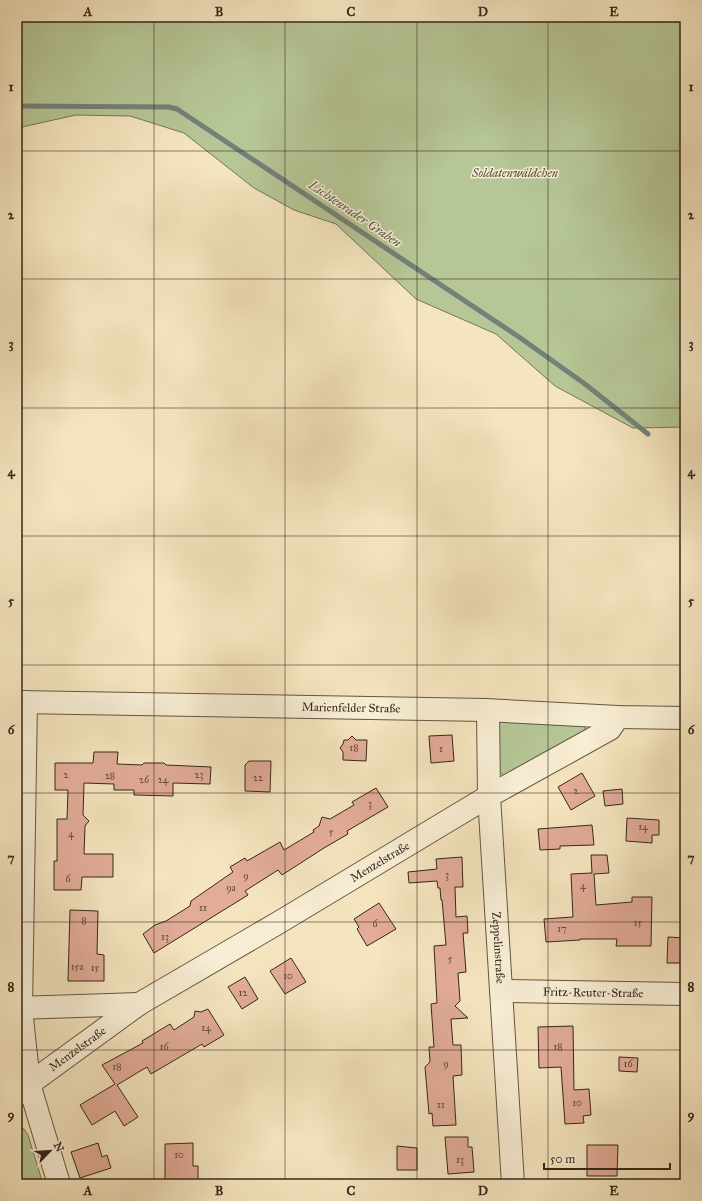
<svg xmlns="http://www.w3.org/2000/svg" width="702" height="1201" font-family="'IM FELL Great Primer',serif">
  <rect width="100%" height="100%" fill="#f5e5bf"/>
  <filter id="stains"><feTurbulence type="fractalNoise" baseFrequency=".005" numOctaves="4"/><feColorMatrix values="0 0 0 0 .2 0 0 0 0 .09 0 0 0 0 .02 0 0 0 .5 -.17"/></filter>
  <radialGradient id="worn" r=".72"><stop offset=".6" stop-color="#630" stop-opacity="0"/><stop offset="1" stop-color="#630" stop-opacity=".3"/></radialGradient>
  <g fill="#b6c696" stroke="#757658">
    <path d="M17,17H685V427L633,428L555,386L496,334L416,299L336,224L294,210L254,188L184,133L130,116L76,115L22,127L17,124Z"/>
    <path d="M496,717L583,721L587,735L508,778L497,770Z"/>
    <path d="M17,1127L24,1129L28,1135L43,1184H17Z"/>
  </g>
  <g fill="none" stroke-linecap="round" stroke-linejoin="round">
    <path stroke="#748179" stroke-width="5" d="M17,106L169,107L177,109L519,337L585,384L648,434"/>
  </g>
  <g fill="#e2ac98" stroke="#34271a">
    <path d="M452,735L454,761L431,763L429,736Z"/>
    <path d="M352,736L356,740H367L366,761L343,760V752L340,748L343,744L344,740H348Z"/>
    <path d="M94,752H118L117,764L142,765L144,763H164L166,765L211,767L210,784L173,783V796L134,795V790H114V784L84,783L83,815L89,821L85,826L84,854H113V877H82L81,890H54V861H57V819H67L68,790H55V763H93Z"/>
    <path d="M249,761H271L270,792L245,791V765Z"/>
    <path d="M582,773L595,796L571,810L558,787Z"/>
    <path d="M376,788L388,807L347,831L348,834L324,848L282,875L278,870L245,891L248,895L154,953L143,934L155,925L166,921L190,906L191,901L233,872L230,867L245,858L247,861L280,842L284,850L314,832L313,830L319,826L322,817L330,819L354,805L352,802Z"/>
    <path d="M622,789L623,804L605,806L603,791Z"/>
    <path d="M627,818L659,820V835H652V843L626,841Z"/>
    <path d="M592,825L594,845L560,846V849L540,850L538,829Z"/>
    <path d="M591,855H607L609,873L594,874L596,905L632,902V897H652L651,946H616L617,939H580V940L546,942L544,919L573,917L571,874L592,873Z"/>
    <path d="M462,857L463,887H455L456,917L467,916L468,933H463L466,972L458,973L460,1001L455,1006L468,1018L451,1019L453,1045H461L462,1075L453,1076L456,1125L433,1126L432,1113L429,1114L425,1067L430,1062L429,1047H434L431,1004L437,1003L434,946L446,945L442,900H441L440,888H438L437,881L409,883L408,872L437,869L436,859Z"/>
    <path d="M379,903L396,929L367,946L357,929L359,927L354,919Z"/>
    <path d="M70,910L98,911L97,954L104,955V981H68Z"/>
    <path d="M668,937L685,938V963H667Z"/>
    <path d="M291,958L306,982L285,994L270,971Z"/>
    <path d="M245,977L258,999L242,1009L228,987Z"/>
    <path d="M208,1009L224,1035L204,1047L202,1044L151,1074L147,1067L117,1085L138,1117L124,1126L115,1111L92,1125L80,1105L115,1084L102,1065L143,1043L142,1041L170,1024L174,1030L194,1017L195,1011L201,1012Z"/>
    <path d="M573,1026L574,1090L589,1089L591,1115L583,1116L584,1123L565,1124L561,1067L539,1068L538,1027Z"/>
    <path d="M619,1057L638,1058L637,1072L619,1071Z"/>
    <path d="M445,1137H468V1147H472L474,1172L448,1174Z"/>
    <path d="M98,1143L102,1157L107,1155L111,1168L80,1178L71,1152Z"/>
    <path d="M193,1143V1166H198V1184H165V1144Z"/>
    <path d="M587,1145H618L617,1176H587Z"/>
    <path d="M397,1146L417,1148V1170H397Z"/>
  </g>
  <g fill="none" stroke-linecap="round" stroke-linejoin="round">
    <g stroke="#645643" stroke-width="24">
      <g id="minor">
        <path id="s1" d="M17,702L486,710L618,717L685,718"/>
        <path d="M26,702L21,1008L29,1084L59,1184"/>
        <path id="s2" d="M488,711L489,796L513,1184"/>
        <path id="s3" d="M501,991L685,994"/>
        <path d="M17,1008L139,1004"/>
        <path id="s4" d="M17,1095L29,1084L139,1004L278,923L489,796L610,729L618,717"/>
      </g>
    </g>
    <use href="#minor" stroke="#f8eed5" stroke-width="22"/>
  </g>
  <path fill="none" stroke="#34271a" stroke-width="1" stroke-opacity="0.55" d="M154,17V1184M285,17V1184M417,17V1184M548,17V1184M17,151H685M17,279H685M17,408H685M17,536H685M17,665H685M17,793H685M17,922H685M17,1050H685"/>
  <g text-anchor="middle" dominant-baseline="central" stroke-width="3" stroke-linejoin="round" paint-order="stroke">
    <g font-size="10" fill="#60483a">
      <text x="354" y="748">18</text>
      <text x="441" y="749">1</text>
      <text x="66" y="775">2</text>
      <text x="199" y="775">23</text>
      <text x="110" y="776">28</text>
      <text x="258" y="778">22</text>
      <text x="144" y="780">26</text>
      <text x="163" y="780">24</text>
      <text x="576" y="791">2</text>
      <text x="370" y="804">3</text>
      <text x="643" y="827">14</text>
      <text x="331" y="832">5</text>
      <text x="71" y="834">4</text>
      <text x="447" y="875">3</text>
      <text x="246" y="876">9</text>
      <text x="68" y="879">6</text>
      <text x="583" y="886">4</text>
      <text x="231" y="888">9a</text>
      <text x="203" y="908">11</text>
      <text x="84" y="921">8</text>
      <text x="638" y="923">15</text>
      <text x="375" y="924">6</text>
      <text x="562" y="929">17</text>
      <text x="165" y="937">13</text>
      <text x="450" y="959">5</text>
      <text x="77" y="967">15a</text>
      <text x="95" y="968">15</text>
      <text x="288" y="976">10</text>
      <text x="243" y="993">12</text>
      <text x="206" y="1028">14</text>
      <text x="164" y="1047">16</text>
      <text x="558" y="1047">18</text>
      <text x="446" y="1064">9</text>
      <text x="628" y="1064">16</text>
      <text x="117" y="1067">18</text>
      <text x="577" y="1103">10</text>
      <text x="441" y="1105">11</text>
      <text x="179" y="1155">10</text>
      <text x="460" y="1160">13</text>
    </g>
    <g font-size="12" font-style="italic" fill="#544f39" stroke="#f8eed5">
      <text x="515" y="173">Soldatenwäldchen</text>
    </g>
    <g font-size="12" fill="#34271a" stroke="#f8eed5">
      <text stroke="none"><textPath href="#s1" startOffset="334">Marienfelder Straße</textPath></text>
      <text stroke="none"><textPath href="#s4" startOffset="432">Menzelstraße</textPath></text>
      <text stroke="none"><textPath href="#s2" startOffset="237">Zeppelinstraße</textPath></text>
      <text stroke="none"><textPath href="#s3" startOffset="92">Fritz-Reuter-Straße</textPath></text>
      <text stroke="none"><textPath href="#s4" startOffset="76">Menzelstraße</textPath></text>
    </g>
    <g font-size="13" font-style="italic" fill="#545449" stroke="#f8eed5">
      <text transform="translate(355 214) rotate(34)">Lichtenrader Graben</text>
    </g>
  </g>
  <rect width="702" height="1201" fill="none" stroke="#f5e5bf" stroke-width="44"/>
  <g transform="translate(50 1151) rotate(65)" stroke="#f8eed5" stroke-width="3" paint-order="stroke">
  <path d="M0-3L7 15L0 10L-7 15Z" fill="#34271a"/>
  <text y="-6" font-size="11" font-weight="bold" text-anchor="middle" fill="#34271a">N</text>
  </g>
  <path d="M544 1163v6h126v-6" fill="none" stroke="#34271a" stroke-width="2"/>
  <text x="550" y="1163" font-size="12" fill="#34271a" stroke="#f8eed5" stroke-width="3" paint-order="stroke">50 m</text>
  <rect x="22" y="22" width="658" height="1157" fill="none" stroke="#34271a" stroke-width="1.5"/>
  <g font-size="13" text-anchor="middle" font-weight="bold" fill="#34271a">
    <text x="88" y="16">A</text>
    <text x="219" y="16">B</text>
    <text x="351" y="16">C</text>
    <text x="483" y="16">D</text>
    <text x="614" y="16">E</text>
    <text x="11" y="91">1</text>
    <text x="691" y="91">1</text>
    <text x="11" y="219">2</text>
    <text x="691" y="219">2</text>
    <text x="11" y="348">3</text>
    <text x="691" y="348">3</text>
    <text x="11" y="476">4</text>
    <text x="691" y="476">4</text>
    <text x="11" y="605">5</text>
    <text x="691" y="605">5</text>
    <text x="11" y="734">6</text>
    <text x="691" y="734">6</text>
    <text x="11" y="862">7</text>
    <text x="691" y="862">7</text>
    <text x="11" y="991">8</text>
    <text x="691" y="991">8</text>
    <text x="11" y="1119">9</text>
    <text x="691" y="1119">9</text>
    <text x="88" y="1195">A</text>
    <text x="219" y="1195">B</text>
    <text x="351" y="1195">C</text>
    <text x="483" y="1195">D</text>
    <text x="614" y="1195">E</text>
  </g>
  <rect width="100%" height="100%" filter="url(#stains)"/>
  <rect width="100%" height="100%" fill="url(#worn)"/>
</svg>
